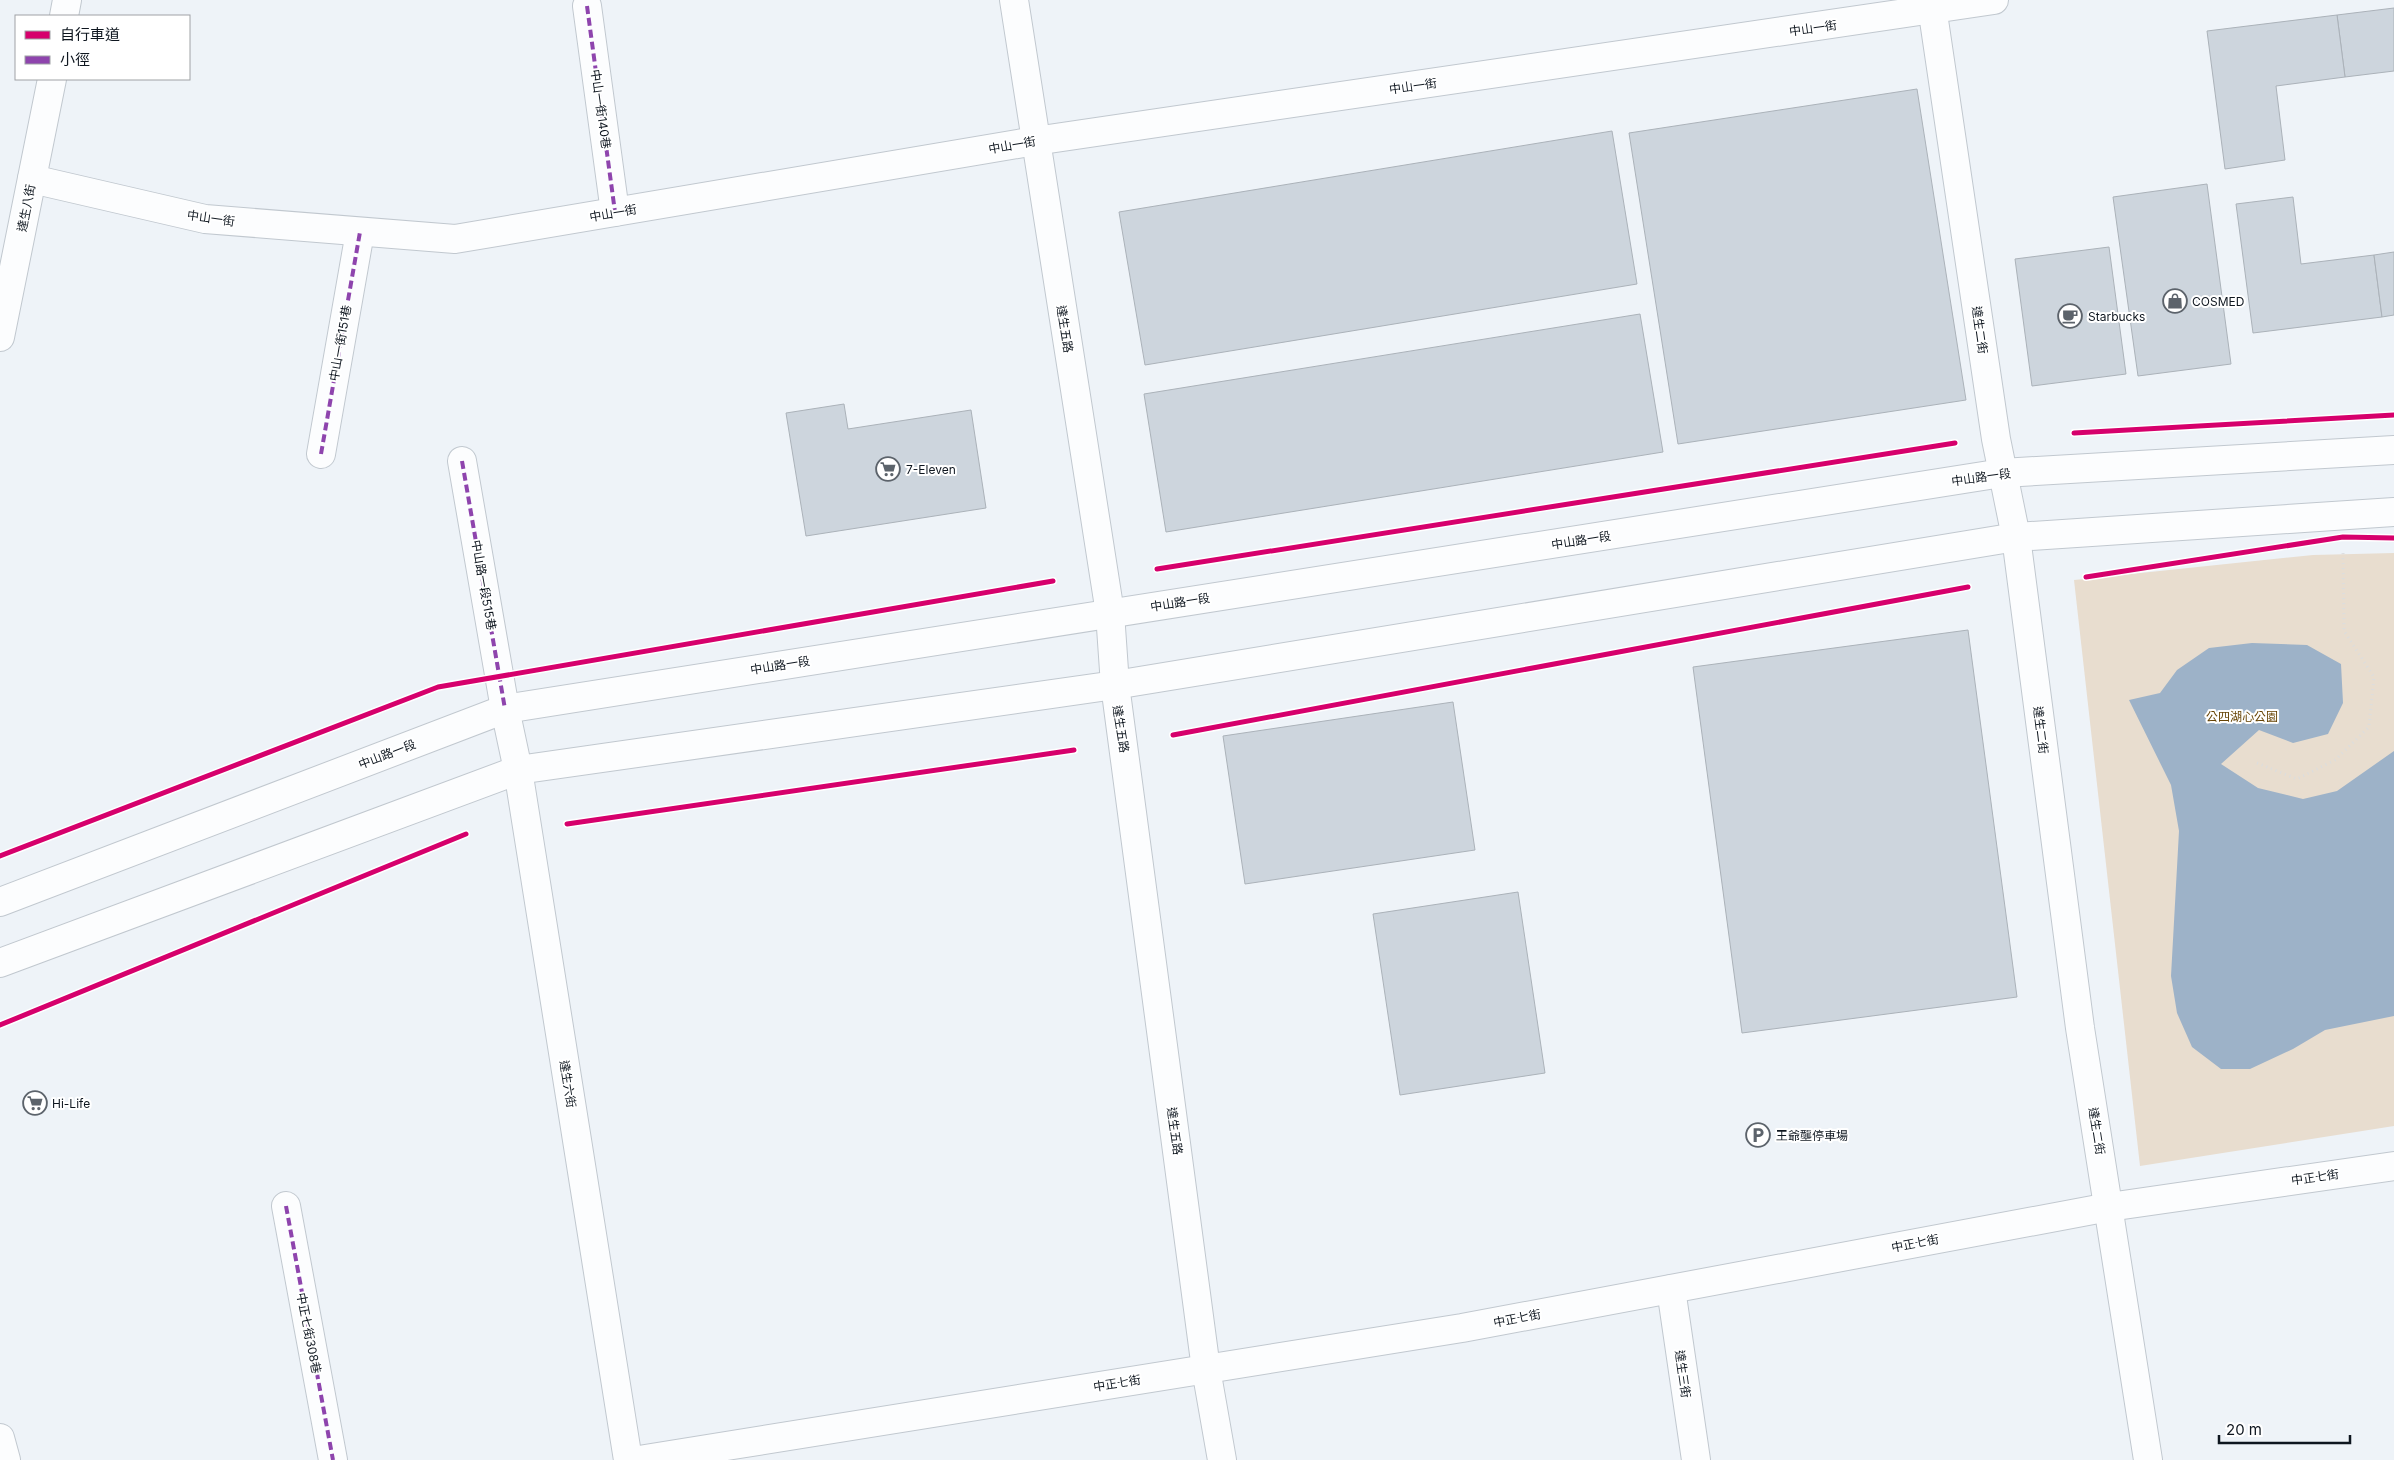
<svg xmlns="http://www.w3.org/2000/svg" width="2394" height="1460" font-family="Inter,'Noto Sans TC',sans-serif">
  <rect width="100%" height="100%" fill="#eef3f8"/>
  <path fill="#e8ddcf" d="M2394,553V1126L2140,1166L2074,580L2313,555Z"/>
  <path fill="#9db2c8" d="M2252,643L2307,645L2341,664L2343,703L2328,734L2293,743L2259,730L2221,764L2258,788L2303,799L2337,791L2394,751V1016L2325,1030L2293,1049L2250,1069H2221L2192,1047L2177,1013L2171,976L2179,831L2171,785L2129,700L2160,693L2177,670L2209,648Z"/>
  <g fill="#cdd5dd" stroke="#abb2b9">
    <path d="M2394,8V71L2345,77L2337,15Z"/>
    <path d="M2337,15L2345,77L2276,86L2285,160L2225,169L2207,31Z"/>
    <path d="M1917,89L1966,400L1678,444L1629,133Z"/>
    <path d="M1612,131L1637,284L1145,365L1119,212Z"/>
    <path d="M2207,184L2231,364L2138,376L2113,197Z"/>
    <path d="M2293,197L2301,264L2374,255L2382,317L2253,333L2236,204Z"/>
    <path d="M2109,247L2126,374L2032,386L2015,259Z"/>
    <path d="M2394,252V315L2382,317L2374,255Z"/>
    <path d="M1640,314L1663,452L1166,532L1144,394Z"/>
    <path d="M844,404L848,429L971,410L986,508L806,536L786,413Z"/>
    <path d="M1968,630L2017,997L1742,1033L1693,667Z"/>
    <path d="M1453,702L1475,850L1245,884L1223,736Z"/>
    <path d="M1518,892L1545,1073L1400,1095L1373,914Z"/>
  </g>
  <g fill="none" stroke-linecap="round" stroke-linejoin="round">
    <g stroke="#c1c8cf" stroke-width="30">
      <g id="street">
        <path d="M1014,0L1110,613L1115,685L1206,1369L1222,1460"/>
        <path d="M1931,0L1996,439L2016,537L2080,1028L2148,1460"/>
        <path d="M587,6L615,212"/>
        <path d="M64,16L67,0"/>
        <path d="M32,179L205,219L455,239L1035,141L1994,0"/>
        <path d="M0,337L52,79"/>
        <path d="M321,454L360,232"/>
        <path d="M462,461L505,709L518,770L628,1460"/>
        <path d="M286,1206L333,1460"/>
        <path d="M1671,1289L1696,1460"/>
        <path d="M0,1438L6,1460"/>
        <path d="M639,1460L1462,1328L2109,1207L2394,1166"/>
      </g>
    </g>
    <g stroke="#c1c8cf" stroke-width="30">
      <g id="secondary">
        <path d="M0,902L505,709L2002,473L2394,450"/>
        <path d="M0,963L518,770L1115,685L2016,537L2394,512"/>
      </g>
    </g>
    <path stroke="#dbddde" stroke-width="3" stroke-dasharray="1 4" stroke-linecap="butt" d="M2257,763L2297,779L2335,760L2369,727L2374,677L2344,631L2343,553"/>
    <use href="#street" stroke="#fcfdfe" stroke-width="28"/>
    <use href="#secondary" stroke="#fcfdfe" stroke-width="28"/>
    <g stroke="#8e44ad" stroke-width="4" stroke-dasharray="8 4" stroke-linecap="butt">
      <path d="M587,6L615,212"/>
      <path d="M321,454L360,232"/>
      <path d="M462,461L505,709"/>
      <path d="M286,1206L333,1460"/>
    </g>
    <g stroke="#fff" stroke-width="8">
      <g id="cycleway">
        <path d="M2074,433L2394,415"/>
        <path d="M1157,569L1955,443"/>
        <path d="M2086,577L2343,537L2394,538"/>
        <path d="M1173,735L1968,587"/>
        <path d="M567,824L1074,750"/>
        <path d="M0,856L438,687L1053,581"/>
        <path d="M0,1025L466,834"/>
      </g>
    </g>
    <use href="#cycleway" stroke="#d6006c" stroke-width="5"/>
  </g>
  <defs>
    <g id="shop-ring" transform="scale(1.25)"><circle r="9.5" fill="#fff" stroke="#5c636b" stroke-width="1.5"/><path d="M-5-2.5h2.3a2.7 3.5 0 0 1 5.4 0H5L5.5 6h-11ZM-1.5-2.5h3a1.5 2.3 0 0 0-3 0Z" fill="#5c636b"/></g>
    <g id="cafe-ring" transform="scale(1.25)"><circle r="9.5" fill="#fff" stroke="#5c636b" stroke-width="1.5"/><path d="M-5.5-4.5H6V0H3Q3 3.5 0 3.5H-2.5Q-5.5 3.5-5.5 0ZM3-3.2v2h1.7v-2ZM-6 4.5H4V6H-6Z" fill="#5c636b"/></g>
    <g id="supermarket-ring" transform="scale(1.25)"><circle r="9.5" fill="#fff" stroke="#5c636b" stroke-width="1.5"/><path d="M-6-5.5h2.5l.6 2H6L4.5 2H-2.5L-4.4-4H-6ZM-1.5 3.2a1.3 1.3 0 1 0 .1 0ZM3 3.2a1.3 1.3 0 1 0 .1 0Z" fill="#5c636b"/></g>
    <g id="parking-ring" transform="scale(1.25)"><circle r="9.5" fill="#fff" stroke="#5c636b" stroke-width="1.5"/><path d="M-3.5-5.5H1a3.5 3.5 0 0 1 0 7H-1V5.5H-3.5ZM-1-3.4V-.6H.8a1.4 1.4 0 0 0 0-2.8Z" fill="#5c636b"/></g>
  </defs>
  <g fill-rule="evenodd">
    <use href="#shop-ring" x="2175" y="301"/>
    <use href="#cafe-ring" x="2070" y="316"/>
    <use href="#supermarket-ring" x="888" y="469"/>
    <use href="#supermarket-ring" x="35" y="1103"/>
    <use href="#parking-ring" x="1758" y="1135"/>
  </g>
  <g text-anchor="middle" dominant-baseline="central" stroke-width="4" stroke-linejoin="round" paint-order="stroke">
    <g font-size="12" fill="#0e161f" stroke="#fff">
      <text transform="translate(1813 28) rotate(-8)">中山一街</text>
      <text transform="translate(1413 86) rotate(-8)">中山一街</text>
      <text transform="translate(601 109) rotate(82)">中山一街140巷</text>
      <text transform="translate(1012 145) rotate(-10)">中山一街</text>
      <text transform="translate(26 208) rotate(-79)">達生八街</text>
      <text transform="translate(613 213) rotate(-10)">中山一街</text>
      <text transform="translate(211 218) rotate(8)">中山一街</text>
      <text transform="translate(1065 329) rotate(81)">達生五路</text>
      <text transform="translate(1980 330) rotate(82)">達生二街</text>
      <text transform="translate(340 343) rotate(-80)">中山一街151巷</text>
      <text transform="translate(1981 477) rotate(-8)">中山路一段</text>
      <text transform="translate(1581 540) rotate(-9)">中山路一段</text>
      <text transform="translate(484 585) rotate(80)">中山路一段515巷</text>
      <text transform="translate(1180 602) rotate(-9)">中山路一段</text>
      <text transform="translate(780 665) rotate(-9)">中山路一段</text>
      <text transform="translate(1121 729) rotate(81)">達生五路</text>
      <text transform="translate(2041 730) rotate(83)">達生二街</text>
      <text transform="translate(387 754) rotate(-21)">中山路一段</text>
      <text transform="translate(568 1084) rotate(81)">達生六街</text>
      <text transform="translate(1175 1131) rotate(82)">達生五路</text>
      <text transform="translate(2097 1131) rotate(81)">達生二街</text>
      <text transform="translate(2315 1177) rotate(-8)">中正七街</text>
      <text transform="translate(1915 1243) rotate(-11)">中正七街</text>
      <text transform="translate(1517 1318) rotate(-11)">中正七街</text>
      <text transform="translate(309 1333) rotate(79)">中正七街308巷</text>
      <text transform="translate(1683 1374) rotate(82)">達生三街</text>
      <text transform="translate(1117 1383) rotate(-9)">中正七街</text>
    </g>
    <g font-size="12" fill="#0e161f" stroke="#fff" text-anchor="start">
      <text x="2192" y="301">COSMED</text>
      <text x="2088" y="316">Starbucks</text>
      <text x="906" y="469">7-Eleven</text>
      <text x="52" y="1103">Hi-Life</text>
      <text x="1776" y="1135">王爺壟停車場</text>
    </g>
    <g font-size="12" fill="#654203" stroke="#fff">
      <text x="2242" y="716">公四湖心公園</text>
    </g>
  </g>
  <rect x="15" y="15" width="175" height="65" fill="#ffffff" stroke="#9fa2a5"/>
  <rect x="25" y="31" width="25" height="8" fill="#d6006c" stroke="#9fa2a5"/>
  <text x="60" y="40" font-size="15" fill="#0e161f">自行車道</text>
  <rect x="25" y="56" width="25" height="8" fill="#8e44ad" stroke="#9fa2a5"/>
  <text x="60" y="65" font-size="15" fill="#0e161f">小徑</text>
  <path d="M2219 1435v8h131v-8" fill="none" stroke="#0e161f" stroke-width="2.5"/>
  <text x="2226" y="1435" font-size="15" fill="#0e161f" stroke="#ffffff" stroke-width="4" paint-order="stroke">20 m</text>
</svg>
